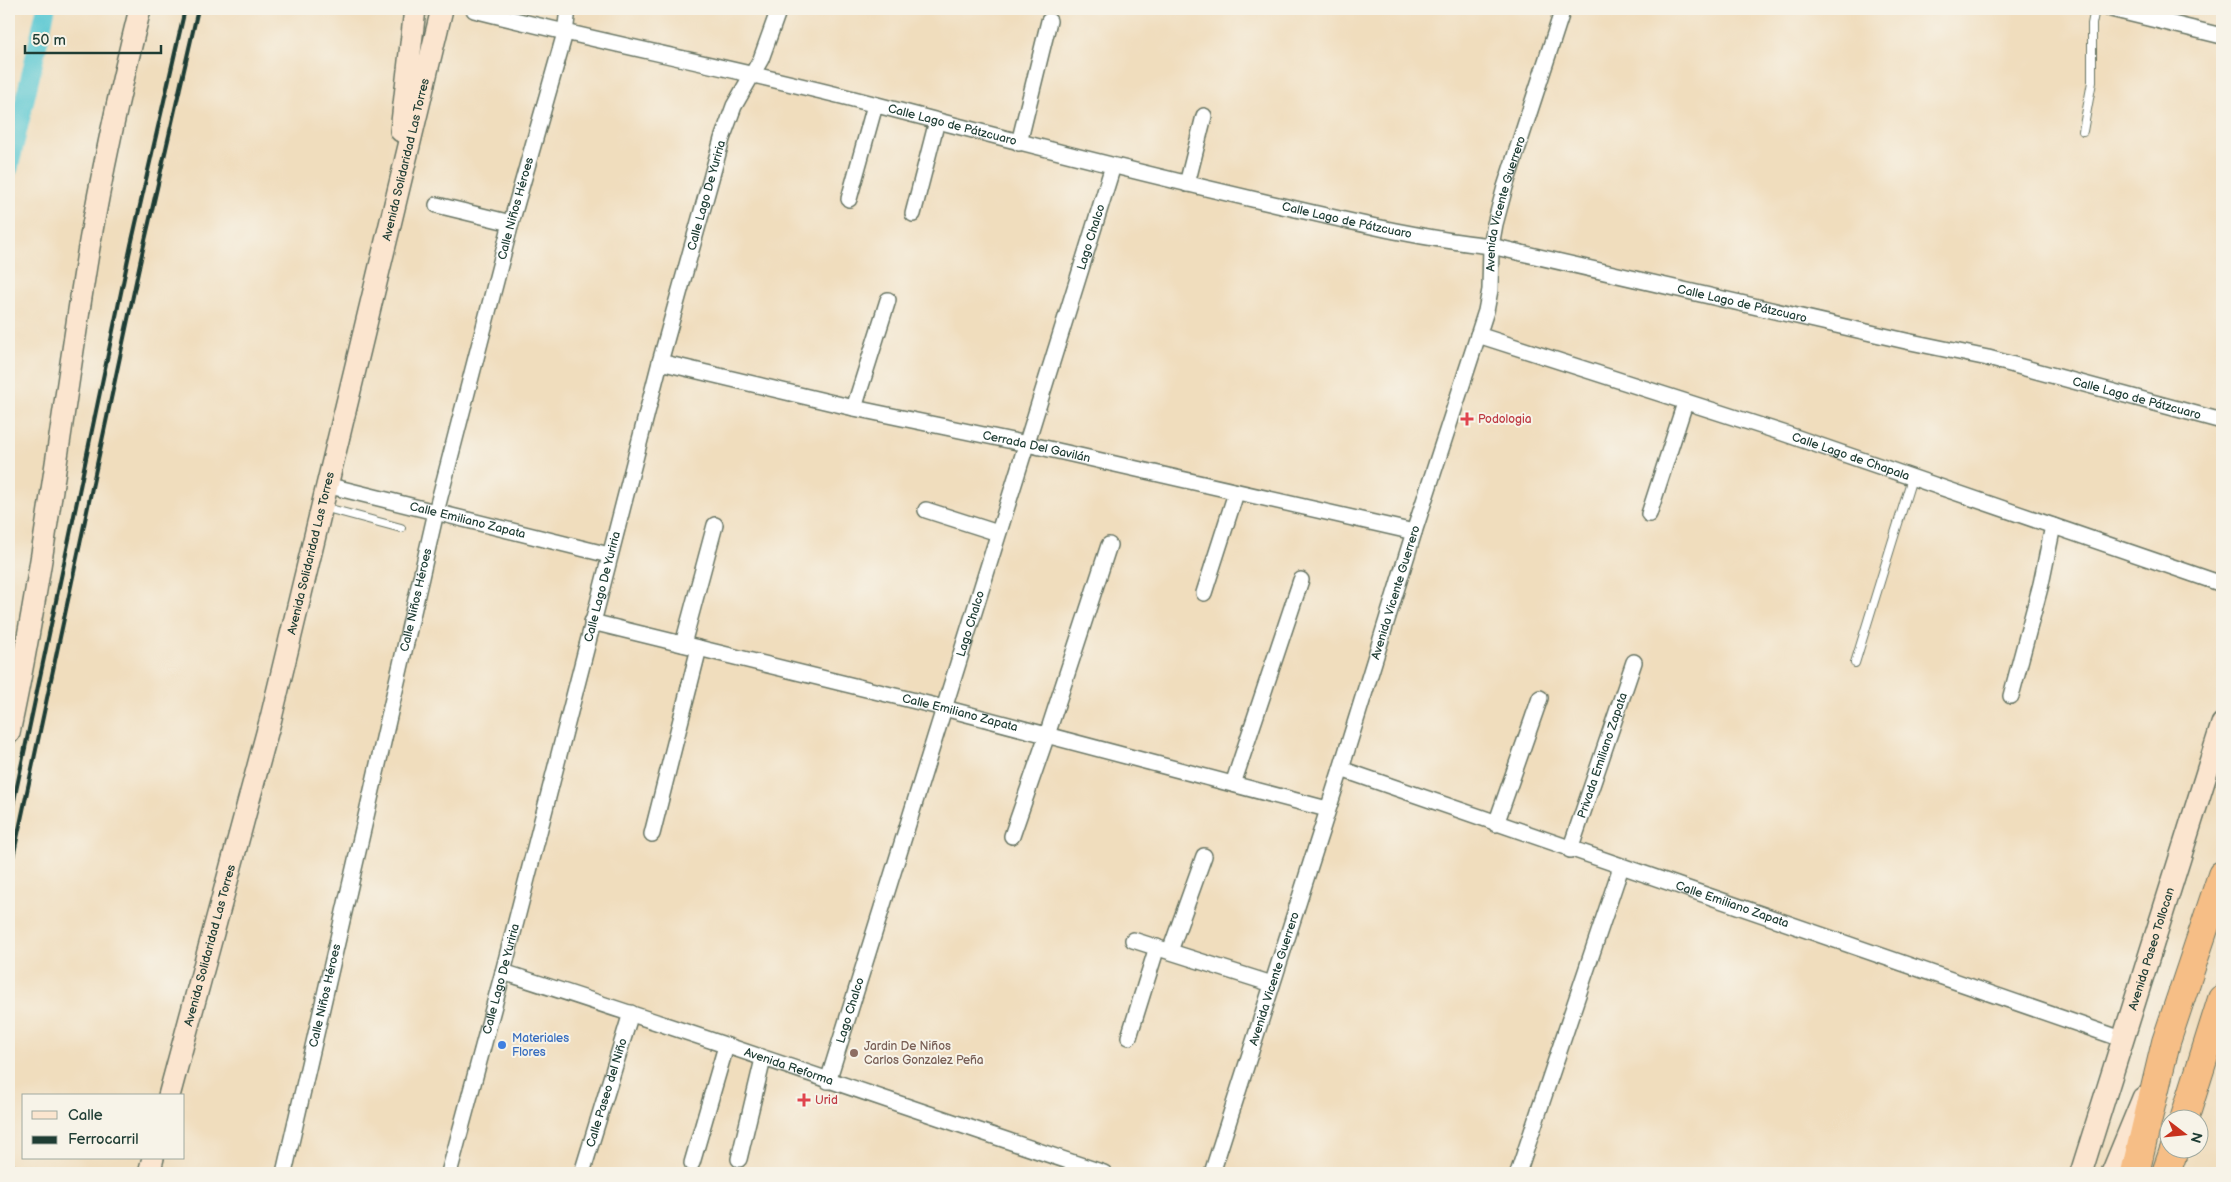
<svg xmlns="http://www.w3.org/2000/svg" width="2231" height="1182" font-family="'Balsamiq Sans',sans-serif">
  <rect width="100%" height="100%" fill="#f7f3e8"/>
  <filter id="ink" filterUnits="userSpaceOnUse"><feTurbulence type="fractalNoise" baseFrequency=".02" numOctaves="2"/><feDisplacementMap in="SourceGraphic" scale="10" xChannelSelector="R" yChannelSelector="G"/><feConvolveMatrix kernelMatrix="1 2 1 2 8 2 1 2 1" color-interpolation-filters="sRGB"/></filter>
  <filter id="wash" filterUnits="userSpaceOnUse"><feTurbulence type="fractalNoise" baseFrequency=".0096" numOctaves="4" result="noise"/><feDisplacementMap in="SourceGraphic" scale="20" xChannelSelector="R" yChannelSelector="G"/><feGaussianBlur stdDeviation="1.12" result="paint"/><feColorMatrix in="noise" values="0 0 0 0 0 0 0 0 0 0 0 0 0 0 0 0 0 1.4 0 .05"/><feComposite in="paint" operator="in"/></filter>
  <g filter="url(#wash)">
    <rect width="100%" height="100%" fill="#f0ddbd"/>
    <g fill="none" stroke-linecap="round" stroke-linejoin="round">
      <path stroke="#5dc9d3" stroke-width="19" d="M9,168L46,9"/>
    </g>
  </g>
  <g filter="url(#ink)">
    <g fill="none" stroke-linecap="round" stroke-linejoin="round">
      <g stroke="#687564" stroke-width="10">
        <g id="lane">
          <path d="M2083,131L2092,82V24L2095,9"/>
          <path d="M323,507L401,528"/>
          <path d="M1855,663L1912,478"/>
        </g>
      </g>
      <g stroke="#687564" stroke-width="18">
        <g id="street">
          <path d="M2111,9L2222,36"/>
          <path id="s1" d="M474,10C608,44 744,70 877,105C1006,139 1135,172 1265,202C1340,219 1415,238 1491,246L1906,341L1988,358L2222,421"/>
          <path d="M1019,143L1049,21"/>
          <path d="M1187,184L1204,116"/>
          <path d="M849,199L875,105"/>
          <path d="M437,205L511,223"/>
          <path d="M913,214L937,121"/>
          <path id="s2" d="M1478,335L1783,433L2222,584"/>
          <path id="s3" d="M660,362L854,408L1027,444L1414,532"/>
          <path d="M854,408L888,300"/>
          <path id="s4" d="M326,485L609,555"/>
          <path d="M926,510L998,533"/>
          <path d="M1649,514L1685,403"/>
          <path d="M1204,593L1236,493"/>
          <path id="s5" d="M592,622L944,708L1327,809"/>
          <path d="M683,644L715,525"/>
          <path d="M2011,696L2041,584L2053,526"/>
          <path id="s6" d="M1341,769L2122,1039"/>
          <path d="M1233,784L1301,580"/>
          <path d="M1496,824L1540,698"/>
          <path d="M652,834L699,648"/>
          <path d="M1012,836L1047,735L1109,545"/>
          <path id="s7" d="M1570,850L1634,662"/>
          <path d="M1133,940L1272,984"/>
          <path d="M1170,951L1204,856"/>
          <path id="s8" d="M503,972C704,1036 903,1106 1104,1173"/>
          <path d="M1129,1037L1157,947"/>
          <path id="s9" d="M828,1081L1113,166"/>
          <path d="M739,1159L763,1059"/>
          <path d="M692,1163L726,1046"/>
          <path d="M9,1173H12"/>
          <path id="s10" d="M284,1173L436,512L511,223L565,33L568,9"/>
          <path id="s11" d="M449,1173L503,972L660,362L722,139L734,106L761,59L779,9"/>
          <path id="s12" d="M582,1173L631,1013"/>
          <path id="s13" d="M1212,1173L1341,769L1414,532L1486,311L1490,290L1491,246L1495,224L1505,187L1563,9"/>
          <path d="M1518,1173L1621,867"/>
        </g>
      </g>
      <g stroke="#687564" stroke-width="24">
        <g id="secondary">
          <path d="M401,131L415,9"/>
          <path d="M9,733C43,574 62,413 88,253C102,171 120,89 140,9"/>
          <path id="s14" d="M169,1096L271,718L442,9"/>
          <path d="M149,1173L153,1158"/>
          <path id="s15" d="M2081,1173L2222,724"/>
          <path d="M2112,1173L2143,1098"/>
        </g>
      </g>
      <g stroke="#687564" stroke-width="30">
        <g id="highway">
          <path d="M2184,1120L2222,999"/>
          <path d="M2135,1173L2166,1042L2222,875"/>
          <path d="M2166,1173L2174,1150"/>
        </g>
      </g>
      <use href="#lane" stroke="#fff" stroke-width="8"/>
      <use href="#street" stroke="#fff" stroke-width="15"/>
      <use href="#secondary" stroke="#fbe5cf" stroke-width="21"/>
      <use href="#highway" stroke="#f6be86" stroke-width="28"/>
      <g stroke="#1f3d34" stroke-width="4">
        <path d="M9,824L131,245L185,9"/>
        <path d="M9,876L143,249L198,9"/>
      </g>
    </g>
  </g>
  <g fill="#e0444e" stroke="#f7f3e8" stroke-width="2">
    <path d="M1464.5 411.5h5v5h5v5h-5v5h-5v-5h-5v-5h5z"/>
    <path d="M801.5 1092.5h5v5h5v5h-5v5h-5v-5h-5v-5h5z"/>
  </g>
  <circle fill="#3f7fe0" stroke="#f7f3e8" stroke-width="2" cx="502" cy="1045" r="5"/>
  <circle fill="#8d6e63" stroke="#f7f3e8" stroke-width="2" cx="854" cy="1053" r="5"/>
  <g text-anchor="middle" dominant-baseline="central" stroke-width="4" stroke-linejoin="round" paint-order="stroke">
    <g font-size="12" fill="#1f3d34" stroke="#f7f3e8">
      <text stroke="none"><textPath href="#s1" startOffset="492">Calle Lago de Pátzcuaro</textPath></text>
      <text stroke="none"><textPath href="#s14" startOffset="966">Avenida Solidaridad Las Torres</textPath></text>
      <text stroke="none"><textPath href="#s11" startOffset="1011">Calle Lago De Yuriria</textPath></text>
      <text stroke="none"><textPath href="#s13" startOffset="1014">Avenida Vicente Guerrero</textPath></text>
      <text stroke="none"><textPath href="#s10" startOffset="992">Calle Niños Héroes</textPath></text>
      <text stroke="none"><textPath href="#s1" startOffset="898">Calle Lago de Pátzcuaro</textPath></text>
      <text stroke="none"><textPath href="#s9" startOffset="884">Lago Chalco</textPath></text>
      <text stroke="none"><textPath href="#s1" startOffset="1302">Calle Lago de Pátzcuaro</textPath></text>
      <text stroke="none"><textPath href="#s1" startOffset="1708">Calle Lago de Pátzcuaro</textPath></text>
      <text stroke="none"><textPath href="#s3" startOffset="386">Cerrada Del Gavilán</textPath></text>
      <text stroke="none"><textPath href="#s2" startOffset="392">Calle Lago de Chapala</textPath></text>
      <text stroke="none"><textPath href="#s4" startOffset="146">Calle Emiliano Zapata</textPath></text>
      <text stroke="none"><textPath href="#s14" startOffset="561">Avenida Solidaridad Las Torres</textPath></text>
      <text stroke="none"><textPath href="#s11" startOffset="606">Calle Lago De Yuriria</textPath></text>
      <text stroke="none"><textPath href="#s13" startOffset="609">Avenida Vicente Guerrero</textPath></text>
      <text stroke="none"><textPath href="#s10" startOffset="588">Calle Niños Héroes</textPath></text>
      <text stroke="none"><textPath href="#s9" startOffset="479">Lago Chalco</textPath></text>
      <text stroke="none"><textPath href="#s5" startOffset="379">Calle Emiliano Zapata</textPath></text>
      <text stroke="none"><textPath href="#s7" startOffset="100">Privada Emiliano Zapata</textPath></text>
      <text stroke="none"><textPath href="#s6" startOffset="414">Calle Emiliano Zapata</textPath></text>
      <text stroke="none"><textPath href="#s14" startOffset="156">Avenida Solidaridad Las Torres</textPath></text>
      <text stroke="none"><textPath href="#s15" startOffset="235">Avenida Paseo Tollocan</textPath></text>
      <text stroke="none"><textPath href="#s11" startOffset="201">Calle Lago De Yuriria</textPath></text>
      <text stroke="none"><textPath href="#s13" startOffset="204">Avenida Vicente Guerrero</textPath></text>
      <text stroke="none"><textPath href="#s10" startOffset="182">Calle Niños Héroes</textPath></text>
      <text stroke="none"><textPath href="#s9" startOffset="74">Lago Chalco</textPath></text>
      <text stroke="none"><textPath href="#s8" startOffset="301">Avenida Reforma</textPath></text>
      <text stroke="none"><textPath href="#s12" startOffset="84">Calle Paseo del Niño</textPath></text>
    </g>
    <g font-size="12" fill="#be3a42" stroke="#f7f3e8" text-anchor="start">
      <text x="1478" y="419">Podologia</text>
      <text x="815" y="1100">Urid</text>
    </g>
    <g font-size="12" fill="#366cbe" stroke="#f7f3e8" text-anchor="start">
      <text x="512" y="1038">Materiales<tspan x="512" dy="14">Flores</tspan></text>
    </g>
    <g font-size="12" fill="#785e54" stroke="#f7f3e8" text-anchor="start">
      <text x="864" y="1046">Jardin De Niños<tspan x="864" dy="14">Carlos Gonzalez Peña</tspan></text>
    </g>
  </g>
  <rect width="2231" height="1182" fill="none" stroke="#f7f3e8" stroke-width="30"/>
  <rect x="22" y="1094" width="162" height="65" fill="#f7f3e8" stroke="#a1aaa0"/>
  <rect x="32" y="1111" width="25" height="8" fill="#fbe5cf" stroke="#a1aaa0"/>
  <text x="68" y="1120" font-size="15" fill="#1f3d34">Calle</text>
  <rect x="32" y="1136" width="25" height="8" fill="#1f3d34" stroke="#a1aaa0"/>
  <text x="68" y="1144" font-size="15" fill="#1f3d34">Ferrocarril</text>
  <g transform="translate(2184 1134) rotate(106)"><circle r="24" fill="#f7f3e8" stroke="#a1aaa0"/>
  <path d="M0-4L9 19L0 12L-9 19Z" fill="#c8321e"/>
  <text y="-8" font-size="14" font-weight="bold" text-anchor="middle" fill="#1f3d34">N</text>
  </g>
  <path d="M25 45v8h136v-8" fill="none" stroke="#1f3d34" stroke-width="2.5"/>
  <text x="32" y="45" font-size="15" fill="#1f3d34" stroke="#f7f3e8" stroke-width="4" paint-order="stroke">50 m</text>
</svg>
